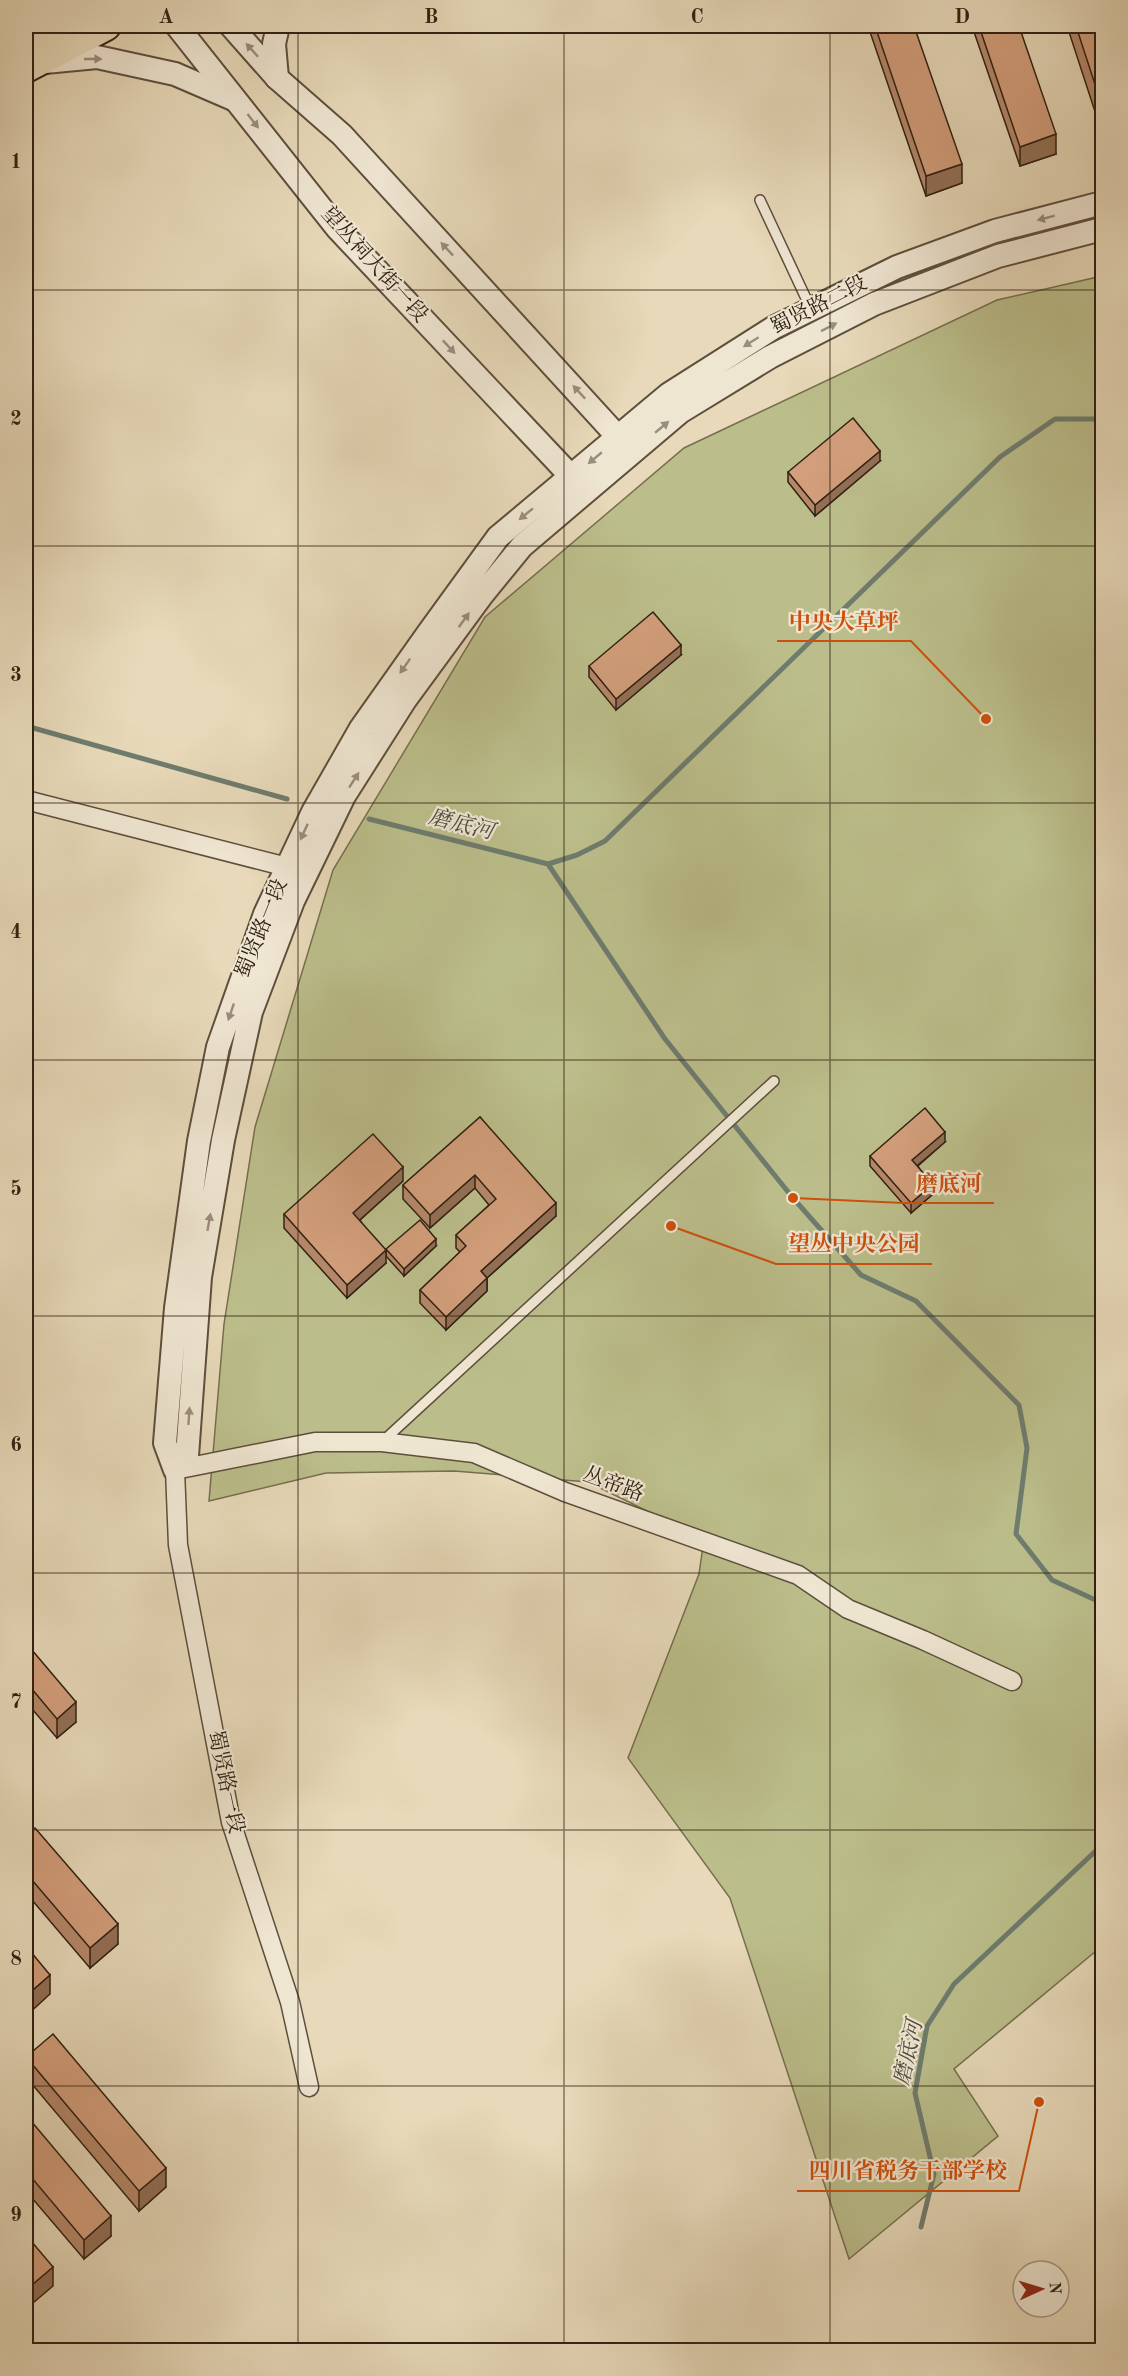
<svg xmlns="http://www.w3.org/2000/svg" width="1128" height="2376" font-family="'Old Standard TT','Noto Serif SC',serif">
  <rect width="100%" height="100%" fill="#e7d9b9"/>
  <filter id="stains"><feTurbulence type="fractalNoise" baseFrequency=".00333" numOctaves="4"/><feColorMatrix values="0 0 0 0 .2 0 0 0 0 .09 0 0 0 0 .02 0 0 0 .5 -.17"/></filter>
  <radialGradient id="worn" r=".72"><stop offset=".6" stop-color="#630" stop-opacity="0"/><stop offset="1" stop-color="#630" stop-opacity=".3"/></radialGradient>
  <path fill="#bbbe8b" stroke="#766f4e" stroke-width="1.5" d="M1102,276V1946L954,2069L998,2136L849,2259L730,1898L628,1758L699,1574L704,1539L588,1482L454,1471L326,1473L209,1501L224,1324L255,1127L333,870L485,617L684,448L997,300Z"/>
  <g fill="none" stroke-linecap="round" stroke-linejoin="round">
    <g stroke="#6e7c6e" stroke-width="5">
      <path d="M26,726L287,799"/>
      <path d="M369,819L548,864L665,1039L793,1198L861,1275L916,1301L1019,1405L1027,1448L1016,1534L1052,1580L1102,1603"/>
      <path d="M548,864L577,855L605,841L1000,457L1055,419H1102"/>
      <path d="M921,2227L934,2174L915,2093L927,2026L954,1984L1102,1845"/>
    </g>
    <g stroke="#5e4e3c" stroke-width="12">
      <g id="service">
        <path d="M760,200L811,309"/>
        <path d="M382,1442L774,1081"/>
      </g>
    </g>
    <g stroke="#5e4e3c" stroke-width="21">
      <g id="minor">
        <path d="M26,800L287,867"/>
        <path d="M309,2087L290,2002L231,1822L178,1545L175,1470L315,1442H382L474,1453L565,1492L798,1575L848,1609L923,1640L1012,1681"/>
      </g>
    </g>
    <g stroke="#5e4e3c" stroke-width="26">
      <g id="tertiary">
        <path d="M177,26L337,228L582,488"/>
        <path d="M231,26L277,78L342,135L629,449"/>
        <path d="M45,62L97,57L175,74L233,99"/>
        <path d="M277,78L274,44L278,26"/>
        <path d="M1102,203L995,231L897,267L773,328L669,394L498,537L429,632L361,728L313,812L265,914L218,1047L199,1141L176,1308L165,1443L175,1470L187,1456L200,1277L223,1140L251,1012L293,901L344,796L405,700L482,595L522,546L680,412L770,357L874,304L998,256L1102,229"/>
      </g>
    </g>
    <g stroke="#312012" stroke-width="32">
      <g id="primary">
        <path d="M26,41L51,26"/>
        <path d="M26,68L106,26"/>
      </g>
    </g>
    <use href="#service" stroke="#efe6d2" stroke-width="9"/>
    <use href="#minor" stroke="#efe6d2" stroke-width="18"/>
    <use href="#tertiary" stroke="#efe6d2" stroke-width="22"/>
    <use href="#primary" stroke="#e7d9b9" stroke-width="28"/>
  </g>
  <g fill="#b5886a" stroke="#312012" stroke-width="1.5">
    <path d="M868,26H914L962,183L926,196Z"/>
    <path d="M972,26H1019L1056,154L1020,166Z"/>
    <path d="M1069,26H1102V133L1069,32Z"/>
    <path d="M880,461L815,516L788,482V472Z"/>
    <path d="M681,655L616,710L589,677V666Z"/>
    <path d="M480,1117L556,1216L487,1278V1291L446,1330L420,1303V1290L460,1252L456,1248V1235L489,1205L475,1188L430,1228L403,1199V1185Z"/>
    <path d="M945,1142L918,1166L933,1194L911,1213L870,1166V1156Z"/>
    <path d="M403,1181L360,1220L386,1263L347,1298L284,1228V1214Z"/>
    <path d="M436,1246L404,1276L386,1256V1249Z"/>
    <path d="M26,1643L76,1722L57,1738L26,1702Z"/>
    <path d="M26,1836L118,1944L90,1968L26,1893Z"/>
    <path d="M26,2057L166,2187L139,2211L26,2077Z"/>
    <path d="M26,2115L111,2236L84,2259L26,2191Z"/>
  </g>
  <g fill="#936f56" stroke="#312012" stroke-width="1.5">
    <path d="M1056,134V154L1020,166V147Z"/>
    <path d="M962,164V183L926,196V176Z"/>
    <path d="M880,451V461L815,516V505Z"/>
    <path d="M681,645V655L616,710V699Z"/>
    <path d="M945,1132V1142L912,1170V1160Z"/>
    <path d="M403,1167V1181L353,1226V1213Z"/>
    <path d="M475,1175V1188L430,1228V1215Z"/>
    <path d="M933,1184V1194L911,1213V1203Z"/>
    <path d="M556,1203V1216L487,1278V1291L446,1330V1317L481,1271Z"/>
    <path d="M436,1239V1246L404,1276V1269Z"/>
    <path d="M386,1250V1263L347,1298V1285Z"/>
    <path d="M76,1702V1722L57,1738V1719Z"/>
    <path d="M118,1924V1944L90,1968V1948Z"/>
    <path d="M50,1975V1994L26,2016V1996Z"/>
    <path d="M166,2168V2187L139,2211V2191Z"/>
    <path d="M111,2216V2236L84,2259V2240Z"/>
    <path d="M53,2267V2286L26,2309V2290Z"/>
  </g>
  <g fill="#d29e7b" stroke="#312012" stroke-width="1.5">
    <path d="M875,26H914L962,164L926,176Z"/>
    <path d="M979,26H1019L1056,134L1020,147Z"/>
    <path d="M1076,26H1102V106Z"/>
    <path d="M853,418L880,451L815,505L788,472Z"/>
    <path d="M653,612L681,645L616,699L589,666Z"/>
    <path d="M925,1108L945,1132L912,1160L933,1184L911,1203L870,1156Z"/>
    <path d="M480,1117L556,1203L481,1271L487,1278L446,1317L420,1290L466,1246L456,1235L496,1199L475,1175L430,1215L403,1185Z"/>
    <path d="M373,1134L403,1167L353,1213L386,1250L347,1285L284,1214Z"/>
    <path d="M420,1220L436,1239L404,1269L386,1249Z"/>
    <path d="M26,1643L76,1702L57,1719L26,1682Z"/>
    <path d="M35,1828L118,1924L90,1948L26,1873V1836Z"/>
    <path d="M26,1946L50,1975L26,1996Z"/>
    <path d="M53,2034L166,2168L139,2191L26,2057Z"/>
    <path d="M26,2115L111,2216L84,2240L26,2171Z"/>
    <path d="M26,2235L53,2267L26,2290Z"/>
  </g>
  <defs><path id="oneway-solid" d="M-6-.8H1V-3.2L6.5 0L1 3.2V.8H-6Z" transform="scale(1.5)"/></defs>
  <g fill="#9a8d7c">
    <use href="#oneway-solid" transform="translate(252 50) rotate(-132)"/>
    <use href="#oneway-solid" transform="translate(93 59)"/>
    <use href="#oneway-solid" transform="translate(253 121) rotate(52)"/>
    <use href="#oneway-solid" transform="translate(1046 218) rotate(165)"/>
    <use href="#oneway-solid" transform="translate(447 249) rotate(-133)"/>
    <use href="#oneway-solid" transform="translate(829 327) rotate(-27)"/>
    <use href="#oneway-solid" transform="translate(751 342) rotate(148)"/>
    <use href="#oneway-solid" transform="translate(449 347) rotate(47)"/>
    <use href="#oneway-solid" transform="translate(579 392) rotate(-133)"/>
    <use href="#oneway-solid" transform="translate(662 427) rotate(-40)"/>
    <use href="#oneway-solid" transform="translate(595 458) rotate(140)"/>
    <use href="#oneway-solid" transform="translate(526 514) rotate(141)"/>
    <use href="#oneway-solid" transform="translate(464 620) rotate(-54)"/>
    <use href="#oneway-solid" transform="translate(405 666) rotate(125)"/>
    <use href="#oneway-solid" transform="translate(354 780) rotate(-57)"/>
    <use href="#oneway-solid" transform="translate(304 832) rotate(115)"/>
    <use href="#oneway-solid" transform="translate(231 1012) rotate(109)"/>
    <use href="#oneway-solid" transform="translate(209 1222) rotate(-80)"/>
    <use href="#oneway-solid" transform="translate(189 1416) rotate(-86)"/>
  </g>
  <path fill="none" stroke="#312012" stroke-width="1.5" stroke-opacity="0.55" d="M298,26V2350M564,26V2350M830,26V2350M26,290H1102M26,546H1102M26,803H1102M26,1060H1102M26,1316H1102M26,1573H1102M26,1830H1102M26,2086H1102"/>
  <g text-anchor="middle" dominant-baseline="central" stroke-width="4.5" stroke-linejoin="round" paint-order="stroke">
    <g font-size="21" fill="#312012" stroke="#efe6d2">
      <text transform="translate(374 265) rotate(48)">望丛祠大街一段</text>
      <text transform="translate(819 306) rotate(-27)">蜀贤路二段</text>
      <text transform="translate(262 929) rotate(-68)">蜀贤路一段</text>
      <text transform="translate(613 1485) rotate(20)">丛帝路</text>
      <text transform="translate(225 1782) rotate(78)">蜀贤路一段</text>
    </g>
    <g font-size="22" font-style="italic" fill="#504e40" stroke="#efe6d2">
      <text transform="translate(461 825) rotate(14)">磨底河</text>
      <text transform="translate(909 2053) rotate(-78)">磨底河</text>
    </g>
  </g>
  <path fill="none" stroke="#cd500d" stroke-width="2" d="M986 719L911 641H777M793 1198L904 1203H994M671 1226L776 1264H932M1039 2102L1019 2191H797"/>
  <g fill="#cd500d" stroke="#efe6d2" stroke-width="2">
    <circle cx="986" cy="719" r="6"/>
    <circle cx="793" cy="1198" r="6"/>
    <circle cx="671" cy="1226" r="6"/>
    <circle cx="1039" cy="2102" r="6"/>
  </g>
  <g font-size="22" text-anchor="middle" font-weight="bold" fill="#cd500d" stroke="#efe6d2" stroke-width="4.5" stroke-linejoin="round" paint-order="stroke">
    <text x="844" y="629">中央大草坪</text>
    <text x="949" y="1191">磨底河</text>
    <text x="854" y="1251">望丛中央公园</text>
    <text x="908" y="2178">四川省税务干部学校</text>
  </g>
  <rect width="1128" height="2376" fill="none" stroke="#e7d9b9" stroke-width="66"/>
  <g transform="translate(1041 2289) rotate(86)"><circle r="28" fill="#efe6d2" stroke="#a39785" stroke-width="1.5"/>
  <path d="M0-4.5L10 22L0 15L-10 22Z" fill="#8f2418"/>
  <text y="-9" font-size="16" font-weight="bold" text-anchor="middle" fill="#312012">N</text>
  </g>
  <rect x="33" y="33" width="1062" height="2310" fill="none" stroke="#312012" stroke-width="2"/>
  <g font-size="20" text-anchor="middle" font-weight="bold" fill="#312012">
    <text x="166" y="23">A</text>
    <text x="431" y="23">B</text>
    <text x="697" y="23">C</text>
    <text x="962" y="23">D</text>
    <text x="16" y="168">1</text>
    <text x="16" y="425">2</text>
    <text x="16" y="681">3</text>
    <text x="16" y="938">4</text>
    <text x="16" y="1195">5</text>
    <text x="16" y="1451">6</text>
    <text x="16" y="1708">7</text>
    <text x="16" y="1965">8</text>
    <text x="16" y="2221">9</text>
  </g>
  <rect width="100%" height="100%" filter="url(#stains)"/>
  <rect width="100%" height="100%" fill="url(#worn)"/>
</svg>
